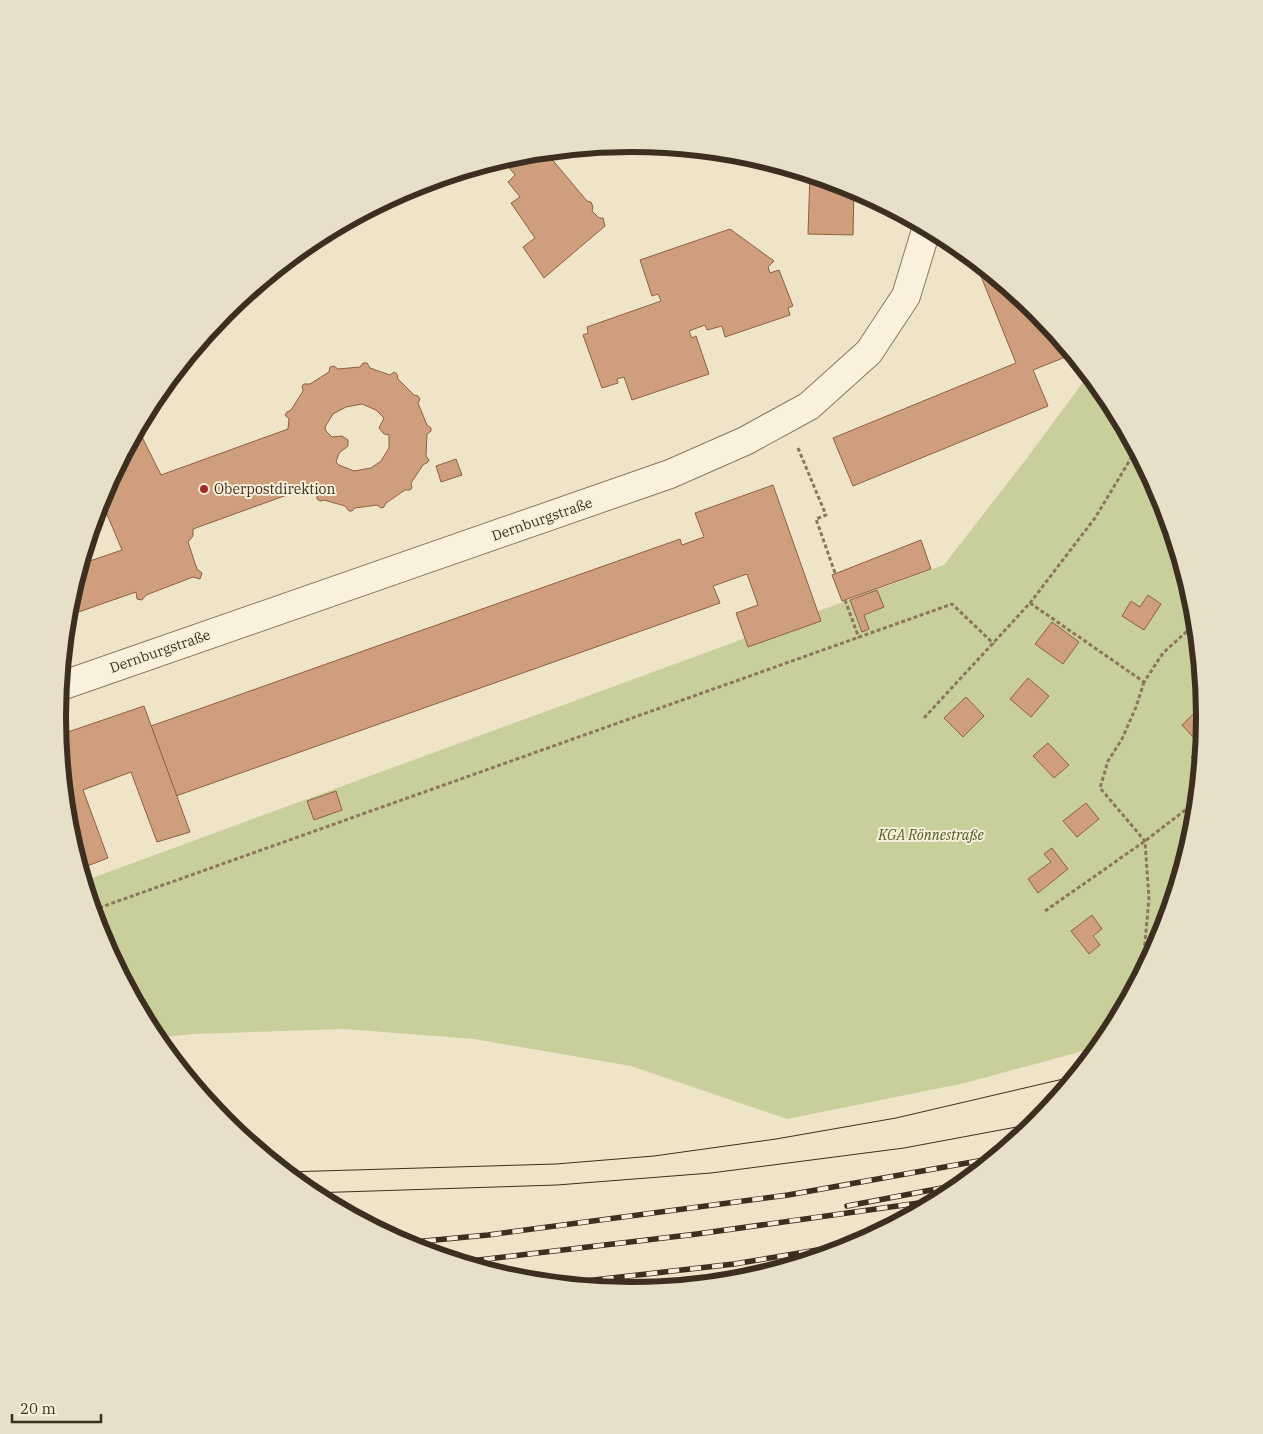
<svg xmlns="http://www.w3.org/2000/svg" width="1263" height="1434" font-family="'IBM Plex Serif',serif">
  <rect width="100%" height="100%" fill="#f0e4c8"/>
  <path fill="#c9cf9b" d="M1089,374L1109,398L1162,498L1195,605L1205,717L1194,829L1162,937L1109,1036L1101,1046L965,1083L787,1119L631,1066L474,1039L344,1029L193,1034L156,1038L154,1036L101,936L84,881L944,565L1027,458Z"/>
  <g fill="#cf9f7d" stroke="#8d5f41" fill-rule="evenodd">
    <path d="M545,151L587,201L591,202L593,207L592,211L599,218H603L605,226L544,278L523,247L535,238L511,203L520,197L508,182L515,175L507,165L517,156L520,160L528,153Z"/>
    <path d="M810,174L854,188L853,235L808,234Z"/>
    <path d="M730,229L774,261L768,267L770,273L779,270L793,306L788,308L790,315L725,337L722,326L707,330L705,325L689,331L692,338L696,336L709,374L632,400L624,377L617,379L618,383L602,388L583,335L588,333L587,327L661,301L658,294L652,296L640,260Z"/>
    <path d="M974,259L1038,311L1063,342L1068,356L1033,370L1048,406L853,486L833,438L1016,363Z"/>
    <path d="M363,363H367L370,368L390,375L394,372L397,374L398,379L414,395L418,396L420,399L418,403L427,425L431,428V431L427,434L426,456L429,460L428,462L423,465L411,483L412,488L410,490H405L386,503L384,507L381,508L377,505L355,508L352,511H349L345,506L324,500L320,501L317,499V495L309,487L193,529V536L188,542L197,569L202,573L200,579L193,577L146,595L142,600L137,599L136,592L67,616L69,605L81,564L122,550L101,500L138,429L161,475L288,429L289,419L285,415L287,412L291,410L303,391L302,386L304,384H310L329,372L330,367L334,366L338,369L360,367ZM362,404L376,410L384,418L379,428L384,434L389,435V448L381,461L371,468L354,471L339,465L336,462L339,453L348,446V440L342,436L332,437L326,431L325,427L333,414L346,407Z"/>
    <path d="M456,459L462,475L441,482L436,466Z"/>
    <path d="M773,485L821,621L748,647L736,613L758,605L747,574L713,586L720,603L176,796L151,726L680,539L682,545L704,537L695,513Z"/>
    <path d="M921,540L931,569L842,601L832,575Z"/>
    <path d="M877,590L884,607L864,615L869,629L862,632L850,600Z"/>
    <path d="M1190,590L1195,605V607L1184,599Z"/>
    <path d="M1148,595L1161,604L1144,630L1122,616L1131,601L1140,607Z"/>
    <path d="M1052,622L1079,642L1063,664L1035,644Z"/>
    <path d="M1028,678L1049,696L1031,717L1010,699Z"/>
    <path d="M966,697L984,716L963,737L944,718Z"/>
    <path d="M1204,704V727L1194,738L1182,725Z"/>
    <path d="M144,706L190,832L157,842L131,772L83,790L108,858L82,868L68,829L59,735Z"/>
    <path d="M1048,743L1069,765L1054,778L1033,756Z"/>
    <path d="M1203,746L1201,767L1191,757Z"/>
    <path d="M336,791L342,810L314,820L307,801Z"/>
    <path d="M1086,803L1099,819L1077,837L1063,821Z"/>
    <path d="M1052,848L1068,869L1038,893L1028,879L1051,862L1044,854Z"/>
    <path d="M1092,915L1102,929L1093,936L1100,945L1089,954L1071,931Z"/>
  </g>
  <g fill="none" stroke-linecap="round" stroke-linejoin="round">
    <g stroke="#8d765c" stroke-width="30">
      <path id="minor" d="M61,686L670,474L745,441L809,406L869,352L906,296L927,227"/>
    </g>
    <g stroke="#8d765c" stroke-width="3" stroke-dasharray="4 2.5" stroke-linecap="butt">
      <path d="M798,448L826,515L816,519L835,573"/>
      <path d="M845,600L859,638"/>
      <path d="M1030,603L1144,682L1163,653L1196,623"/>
      <path d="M924,718L1030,603L1095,518L1136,450"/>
      <path d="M93,910L952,604L994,644"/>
      <path d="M1045,911L1145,841L1197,801"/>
      <path d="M1144,952L1149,899L1145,841L1100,788L1108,761L1122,739L1136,707L1144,682"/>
    </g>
    <use href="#minor" stroke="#faf1dc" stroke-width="28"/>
    <g stroke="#3d2e20" stroke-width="1">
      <path d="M286,1172L556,1164L654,1156L776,1139L896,1118L1076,1076"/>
      <path d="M311,1193L557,1185L711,1173L904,1148L1038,1123"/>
    </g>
    <g stroke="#3d2e20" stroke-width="5.5">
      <g id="rail">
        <path d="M847,1206L963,1184"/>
        <path d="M403,1243L488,1235L788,1195L995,1158"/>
        <path d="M462,1262L697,1234L940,1200"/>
        <path d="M559,1284L734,1264L859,1243"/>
      </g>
    </g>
    <use href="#rail" stroke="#f7eed8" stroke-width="4" stroke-dasharray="11" stroke-linecap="butt"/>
  </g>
  <circle fill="#9e2a2b" stroke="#f7eed8" stroke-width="2" cx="204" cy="489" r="5"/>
  <g text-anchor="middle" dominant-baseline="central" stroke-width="4" stroke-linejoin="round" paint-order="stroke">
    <g font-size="14" fill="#3d2e20" stroke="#f7eed8" text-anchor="start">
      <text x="214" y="489">Oberpostdirektion</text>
    </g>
    <g font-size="14" fill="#3d2e20" stroke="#f7eed8">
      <text transform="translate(542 519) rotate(-19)">Dernburgstraße</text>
      <text transform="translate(160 651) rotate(-19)">Dernburgstraße</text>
    </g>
    <g font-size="14" font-style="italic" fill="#4d5a26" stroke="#f7eed8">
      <text x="931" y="835">KGA Rönnestraße</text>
    </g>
  </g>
  <path d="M0 0H1263V1434H0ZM66 717a565 565 0 1 1 1130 0a565 565 0 1 1-1130 0Z" fill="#e8dfc9" fill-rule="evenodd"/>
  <path fill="none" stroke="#3d2e20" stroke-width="6" d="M66 717a565 565 0 1 1 1130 0a565 565 0 1 1-1130 0Z"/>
  <path d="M12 1414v8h89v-8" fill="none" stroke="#3d2e20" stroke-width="2.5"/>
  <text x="20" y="1414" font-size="15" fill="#3d2e20" stroke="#f7eed8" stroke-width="4" paint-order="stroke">20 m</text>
</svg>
